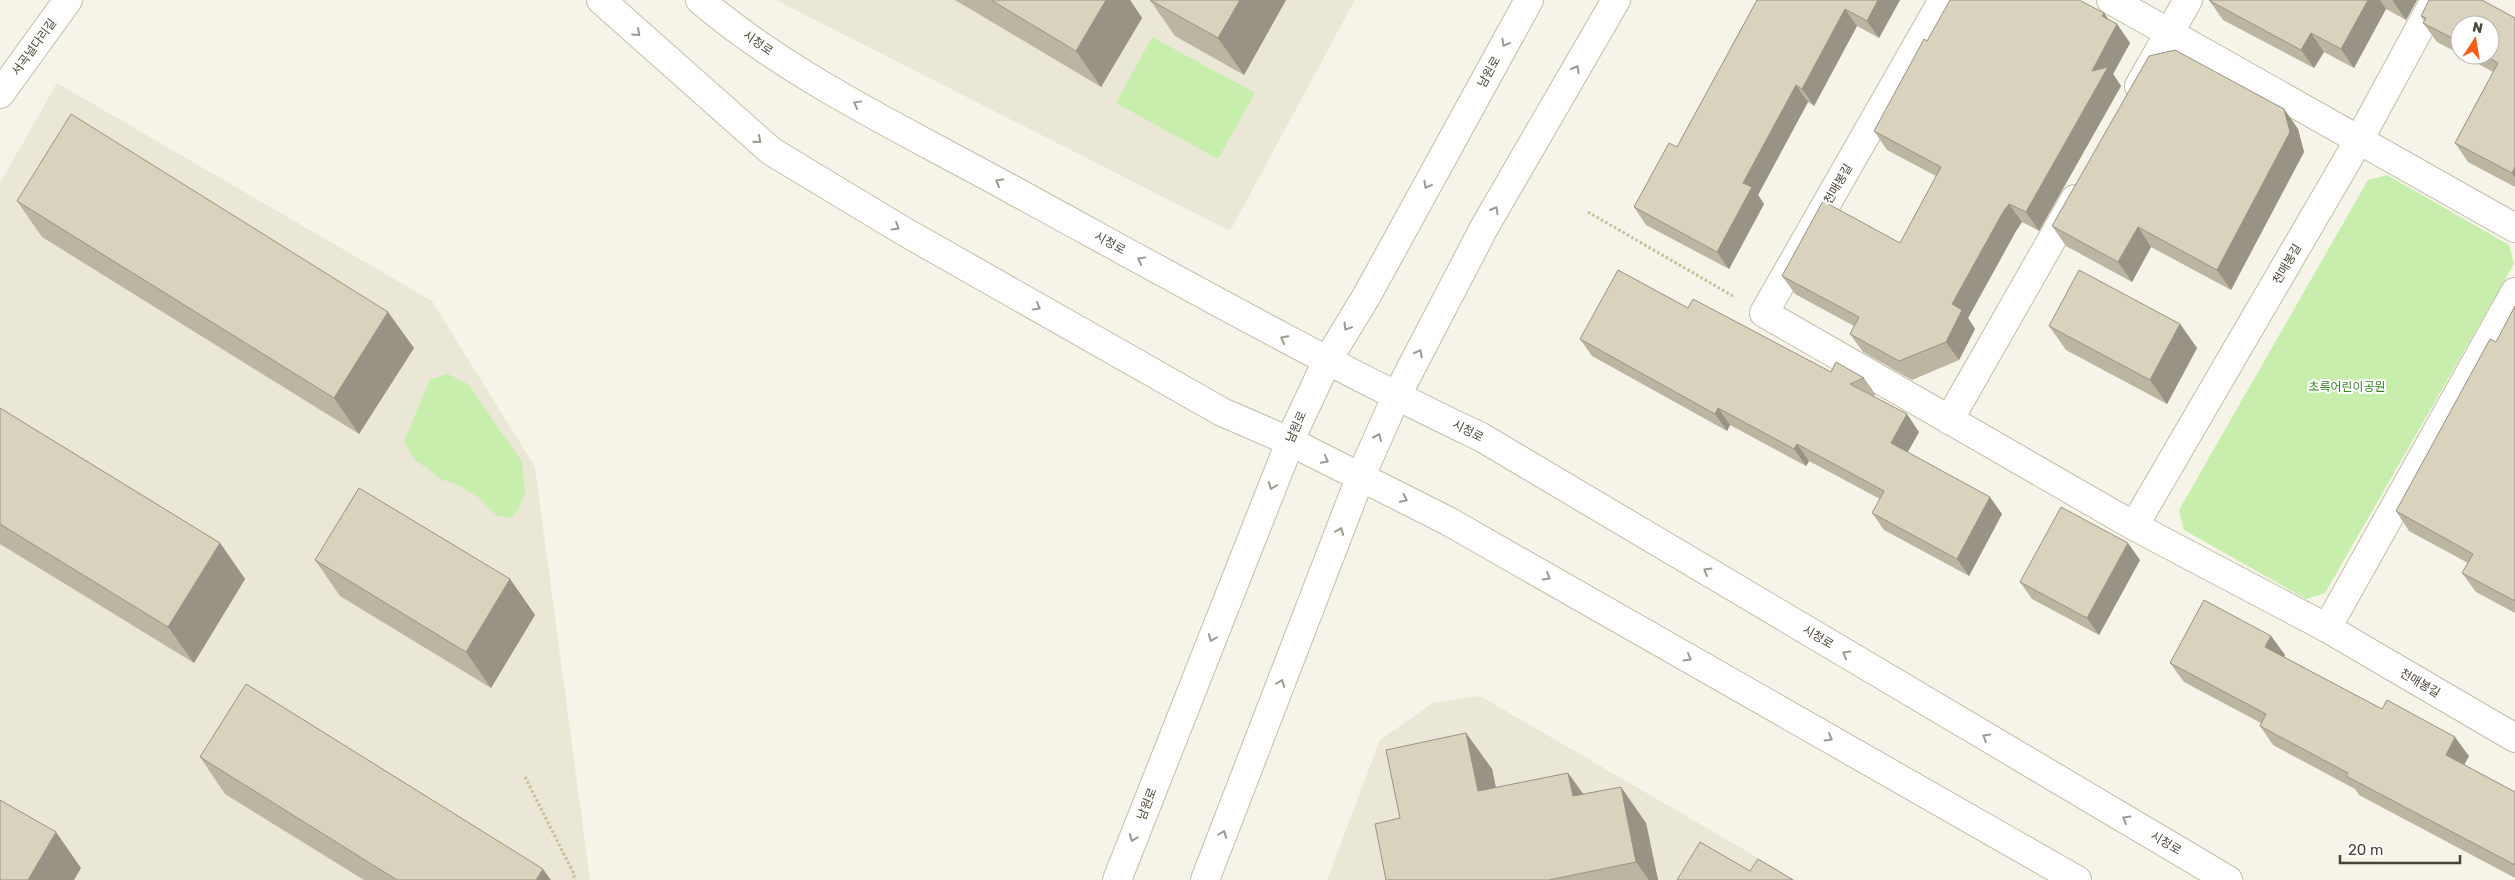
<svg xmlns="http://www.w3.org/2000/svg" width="2515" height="880" font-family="Rubik,'Noto Sans KR',sans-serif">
  <rect width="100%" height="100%" fill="#f6f4e8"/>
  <g fill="#eae7d6">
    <path d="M776,0H1355L1230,231Z"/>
    <path d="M57,83L432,301L535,467L590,880H0V183Z"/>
    <path d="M1480,696L1796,880H1327L1380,740L1433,703Z"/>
  </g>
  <g fill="#c7eead">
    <path d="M1152,37L1255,93L1218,159L1116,103Z"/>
    <path d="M2387,175L2509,245L2514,264L2325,593L2306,599L2184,530L2179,510L2368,180Z"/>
    <path d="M448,374L468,384L522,462L525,493L518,510L511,518L497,516L479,498L459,485L443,480L415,460L404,442L430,379Z"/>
  </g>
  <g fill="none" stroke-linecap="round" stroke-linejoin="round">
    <g stroke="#c2beaa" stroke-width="30">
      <g id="minor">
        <path d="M601,0L771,151L900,229L1222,412L1289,441L1448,521L2077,880"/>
        <path d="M700,0C792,78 906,131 1011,189C1167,274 1321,361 1481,437L2228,880"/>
        <path d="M1943,0L1764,313L2134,526L2327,628L2515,738"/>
        <path d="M2111,0L2515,228"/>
        <path d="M2139,86L2188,0"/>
        <path d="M0,94L68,0"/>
        <path d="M1949,420L2075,199"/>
        <path d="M2134,526L2359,140L2435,0"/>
        <path d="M2327,628L2515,292"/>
        <path d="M1117,880L1296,427L1327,361L1366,297L1529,0"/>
        <path d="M1205,880L1360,478L1396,397L1485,226L1616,0"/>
      </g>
    </g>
    <g stroke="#c6bd99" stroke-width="3" stroke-dasharray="2.5 2.5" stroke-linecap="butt">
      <path d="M1588,212L1733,296"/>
      <path d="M525,777L574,874V880"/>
    </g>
    <use href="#minor" stroke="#fff" stroke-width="28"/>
  </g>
  <g fill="#bbb5a2">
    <path d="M955,0H1130L1142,18L1101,87Z"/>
    <path d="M1150,0H1286L1244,75L1175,36Z"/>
    <path d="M1757,0H1900L1879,38L1857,26L1814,106L1808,102L1758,195L1764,204L1729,269L1646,225L1634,207L1677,147Z"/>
    <path d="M2209,0H2417L2406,20L2386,9L2354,68L2324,52L2314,68L2223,20Z"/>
    <path d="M2104,13L2109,20L2117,24L2130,43L2113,74L2121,86L2039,231L2022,222L2016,231L1968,318L1975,329L1959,360L1912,380L1863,352L1850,334L1854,326L1795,294L1782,276L1900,243L1936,176L1887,150L1874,131L1927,41Z"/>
    <path d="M2421,16L2515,18V187L2468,162L2455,143L2493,72L2462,55H2490L2460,25V54L2437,42L2423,23L2424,21Z"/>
    <path d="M2284,109L2298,129L2304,152L2231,290L2151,247L2132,282L2066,246L2052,226Z"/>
    <path d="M17,201L414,348L359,434L42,237Z"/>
    <path d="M2515,306V613L2476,592L2462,573L2468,563L2409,531L2396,511L2496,342Z"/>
    <path d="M1688,308L1831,372L1864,378L1876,395L1873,396L1919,432L1908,452L2002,514L1969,576L1884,530L1872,513L1880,499L1809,461L1806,466L1730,425L1727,431L1592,356L1580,339Z"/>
    <path d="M2180,324L2197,348L2167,404L2066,350L2049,326Z"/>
    <path d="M0,408L220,543L245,579L194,663L0,544Z"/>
    <path d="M315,560L510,579L535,615L491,688L340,596Z"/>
    <path d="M2140,560L2099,635L2032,599L2020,582Z"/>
    <path d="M2271,636L2285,655L2284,657L2469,756L2464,765L2515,792V878L2359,795L2355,789L2273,745L2260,726L2261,723L2184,682L2170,663Z"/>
    <path d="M1466,733L1492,769L1496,788L1568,773L1583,794L1646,823L1658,880H1386L1400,818Z"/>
    <path d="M200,757L551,880H364L225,794Z"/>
  </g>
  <g fill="#989384">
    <path d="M1106,0H1130L1142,18L1101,87L1076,51Z"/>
    <path d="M1240,0H1286L1244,75L1218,38Z"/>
    <path d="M1878,0H1900L1879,38L1867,21Z"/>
    <path d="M2368,0H2380L2386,9L2354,68L2341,49Z"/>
    <path d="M2394,0H2417L2406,20L2393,1Z"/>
    <path d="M1845,9L1857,26L1814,106L1802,89Z"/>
    <path d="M2104,13L2114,28L2117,24L2130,43L2113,74L2121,86L2039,231L2026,212L2092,71L2102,16Z"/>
    <path d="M2311,33L2324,52L2314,68L2301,50Z"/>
    <path d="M1796,85L1808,102L1758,195L1764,204L1729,269L1717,252L1743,183Z"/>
    <path d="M2284,109L2298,129L2304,152L2231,290L2217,270Z"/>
    <path d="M2515,167V178L2512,173Z"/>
    <path d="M2009,204L2022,222L2016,231L1968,318L1975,329L1959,360L1946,342L1952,304L2003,212Z"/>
    <path d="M2138,227L2151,247L2132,282L2118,262Z"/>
    <path d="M388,312L414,348L359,434L334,398Z"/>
    <path d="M2180,324L2197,348L2167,404L2150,380Z"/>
    <path d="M1718,408L1730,425L1727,431L1715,414Z"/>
    <path d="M1907,414L1919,432L1903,460L1891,443Z"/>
    <path d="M1797,444L1809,461L1806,466L1794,449Z"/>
    <path d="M1990,497L2002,514L1969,576L1957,559Z"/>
    <path d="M220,543L245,579L194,663L168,627Z"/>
    <path d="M2128,543L2140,560L2099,635L2087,618Z"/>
    <path d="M510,579L535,615L491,688L466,652Z"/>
    <path d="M2271,636L2285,655L2279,666L2265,647Z"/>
    <path d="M1466,733L1492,769L1504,827L1478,791Z"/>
    <path d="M2455,737L2469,756L2459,774L2446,755Z"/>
    <path d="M1568,773L1594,809L1573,796Z"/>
    <path d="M1621,787L1646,823L1658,880H1649L1636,862Z"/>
    <path d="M56,832L81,868L74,880H28Z"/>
    <path d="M543,869L551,880H536Z"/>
  </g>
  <g fill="#d9d2bc" stroke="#989384">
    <path d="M991,0H1106L1076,51Z"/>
    <path d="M1150,0H1240L1218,38Z"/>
    <path d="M1757,0H1878L1867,21L1845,9L1802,89L1796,85L1743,183L1752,187L1717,252L1634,207L1669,143L1677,147Z"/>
    <path d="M1950,0H2079L2104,13L2102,16L2117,24L2092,71L2108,67L2026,212L2009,204L2003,212L1952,304L1962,310L1946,342L1899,361L1850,334L1859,317L1782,276L1823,201L1900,243L1941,167L1874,131L1924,39L1927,41Z"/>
    <path d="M2209,0H2368L2341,49L2311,33L2301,50L2210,1Z"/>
    <path d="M2429,0H2482L2515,18V167L2512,173L2455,143L2498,63L2484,55H2490V25H2460V42L2423,23L2426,18L2421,16Z"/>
    <path d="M2175,50L2284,109L2290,132L2217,270L2138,227L2118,262L2052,226L2149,56Z"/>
    <path d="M71,114L388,312L334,398L17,201Z"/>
    <path d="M1618,270L1688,308L1693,299L1831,372L1836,362L1864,378L1850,384L1907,414L1891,443L1990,497L1957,559L1872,513L1884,491L1797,444L1794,449L1718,408L1715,414L1580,339Z"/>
    <path d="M2079,270L2180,324L2150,380L2049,326Z"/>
    <path d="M2515,306V601L2462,573L2473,554L2396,511L2490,339L2496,342Z"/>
    <path d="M0,408L220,543L168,627L0,524Z"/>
    <path d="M359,488L510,579L466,652L315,560Z"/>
    <path d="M2061,507L2128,543L2087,618L2020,582Z"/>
    <path d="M2204,600L2271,636L2265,647L2382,709L2387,700L2455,737L2446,755L2515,792V865L2346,776L2348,773L2260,726L2266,714L2170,663Z"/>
    <path d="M246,684L543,869L536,880H397L200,757Z"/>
    <path d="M1466,733L1478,791L1568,773L1573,796L1621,787L1636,862L1549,880H1386L1375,824L1400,818L1386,750Z"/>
    <path d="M0,800L56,832L28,880H0Z"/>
    <path d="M1700,842L1750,871L1758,859L1793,880H1677Z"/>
  </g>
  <defs><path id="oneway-chevron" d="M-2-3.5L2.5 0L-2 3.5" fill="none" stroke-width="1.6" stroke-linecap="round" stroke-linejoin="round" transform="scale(1.25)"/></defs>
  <g stroke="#9b9990">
    <use href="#oneway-chevron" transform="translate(637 33) rotate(42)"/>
    <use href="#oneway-chevron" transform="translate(1505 43) rotate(119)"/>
    <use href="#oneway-chevron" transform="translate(1576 69) rotate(-60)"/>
    <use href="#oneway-chevron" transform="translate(857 104) rotate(-151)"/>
    <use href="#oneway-chevron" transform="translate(758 140) rotate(41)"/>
    <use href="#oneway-chevron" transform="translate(999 182) rotate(-151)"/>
    <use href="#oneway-chevron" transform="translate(1427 185) rotate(119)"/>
    <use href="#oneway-chevron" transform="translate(1495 210) rotate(-60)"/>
    <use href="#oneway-chevron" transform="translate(896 227) rotate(31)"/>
    <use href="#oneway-chevron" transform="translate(1141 260) rotate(-151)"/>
    <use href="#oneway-chevron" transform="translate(1037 307) rotate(30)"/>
    <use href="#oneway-chevron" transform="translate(1347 327) rotate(121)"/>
    <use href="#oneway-chevron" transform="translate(1284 339) rotate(-152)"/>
    <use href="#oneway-chevron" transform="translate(1419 353) rotate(-62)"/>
    <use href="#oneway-chevron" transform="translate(1378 437) rotate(-66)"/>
    <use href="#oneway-chevron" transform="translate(1325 460) rotate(28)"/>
    <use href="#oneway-chevron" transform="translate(1272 486) rotate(111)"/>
    <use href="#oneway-chevron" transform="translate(1404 499) rotate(26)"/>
    <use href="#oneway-chevron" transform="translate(1340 531) rotate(-69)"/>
    <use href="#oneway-chevron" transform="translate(1707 571) rotate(-149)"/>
    <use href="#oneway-chevron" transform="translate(1547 577) rotate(30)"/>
    <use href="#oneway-chevron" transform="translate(1212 638) rotate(111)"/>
    <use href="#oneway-chevron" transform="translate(1846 654) rotate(-149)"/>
    <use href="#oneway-chevron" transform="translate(1688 658) rotate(30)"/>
    <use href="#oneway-chevron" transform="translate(1281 683) rotate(-69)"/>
    <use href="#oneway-chevron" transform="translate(1986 737) rotate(-149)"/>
    <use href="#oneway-chevron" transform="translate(1829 738) rotate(30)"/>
    <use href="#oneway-chevron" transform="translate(2126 819) rotate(-149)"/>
    <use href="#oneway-chevron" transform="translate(1223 834) rotate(-69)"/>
    <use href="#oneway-chevron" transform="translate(1133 838) rotate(111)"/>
  </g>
  <g text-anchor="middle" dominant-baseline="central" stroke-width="4" stroke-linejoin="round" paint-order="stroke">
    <g font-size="12" fill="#4a4536" stroke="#fff">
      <text transform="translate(758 43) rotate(35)">시청로</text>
      <text transform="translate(34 47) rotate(-54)">서곡널다리길</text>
      <text transform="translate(1489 72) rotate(-61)">남원로</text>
      <text transform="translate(1838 184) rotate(-60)">천매봉길</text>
      <text transform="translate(1110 243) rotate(29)">시청로</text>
      <text transform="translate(2287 264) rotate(-60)">천매봉길</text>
      <text transform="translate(1296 427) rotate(-66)">남원로</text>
      <text transform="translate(1468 431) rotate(27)">시청로</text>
      <text transform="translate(1818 637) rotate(31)">시청로</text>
      <text transform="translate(2420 683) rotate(30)">천매봉길</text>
      <text transform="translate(1147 804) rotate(-69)">남원로</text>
      <text transform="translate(2166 843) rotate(31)">시청로</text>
    </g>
    <g font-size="12" fill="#388322" stroke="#fff">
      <text x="2347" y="387">초록어린이공원</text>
    </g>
  </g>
  <g transform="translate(2475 40) rotate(12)"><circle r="24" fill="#ffffff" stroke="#b7b5af"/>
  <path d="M0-4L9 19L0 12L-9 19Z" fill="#ff5b16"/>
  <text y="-8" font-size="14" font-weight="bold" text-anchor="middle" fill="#4a4536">N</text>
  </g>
  <path d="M2340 855v8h120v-8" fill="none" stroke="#4a4536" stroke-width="2.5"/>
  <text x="2348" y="855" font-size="15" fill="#4a4536" stroke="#ffffff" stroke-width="4" paint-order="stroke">20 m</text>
</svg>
